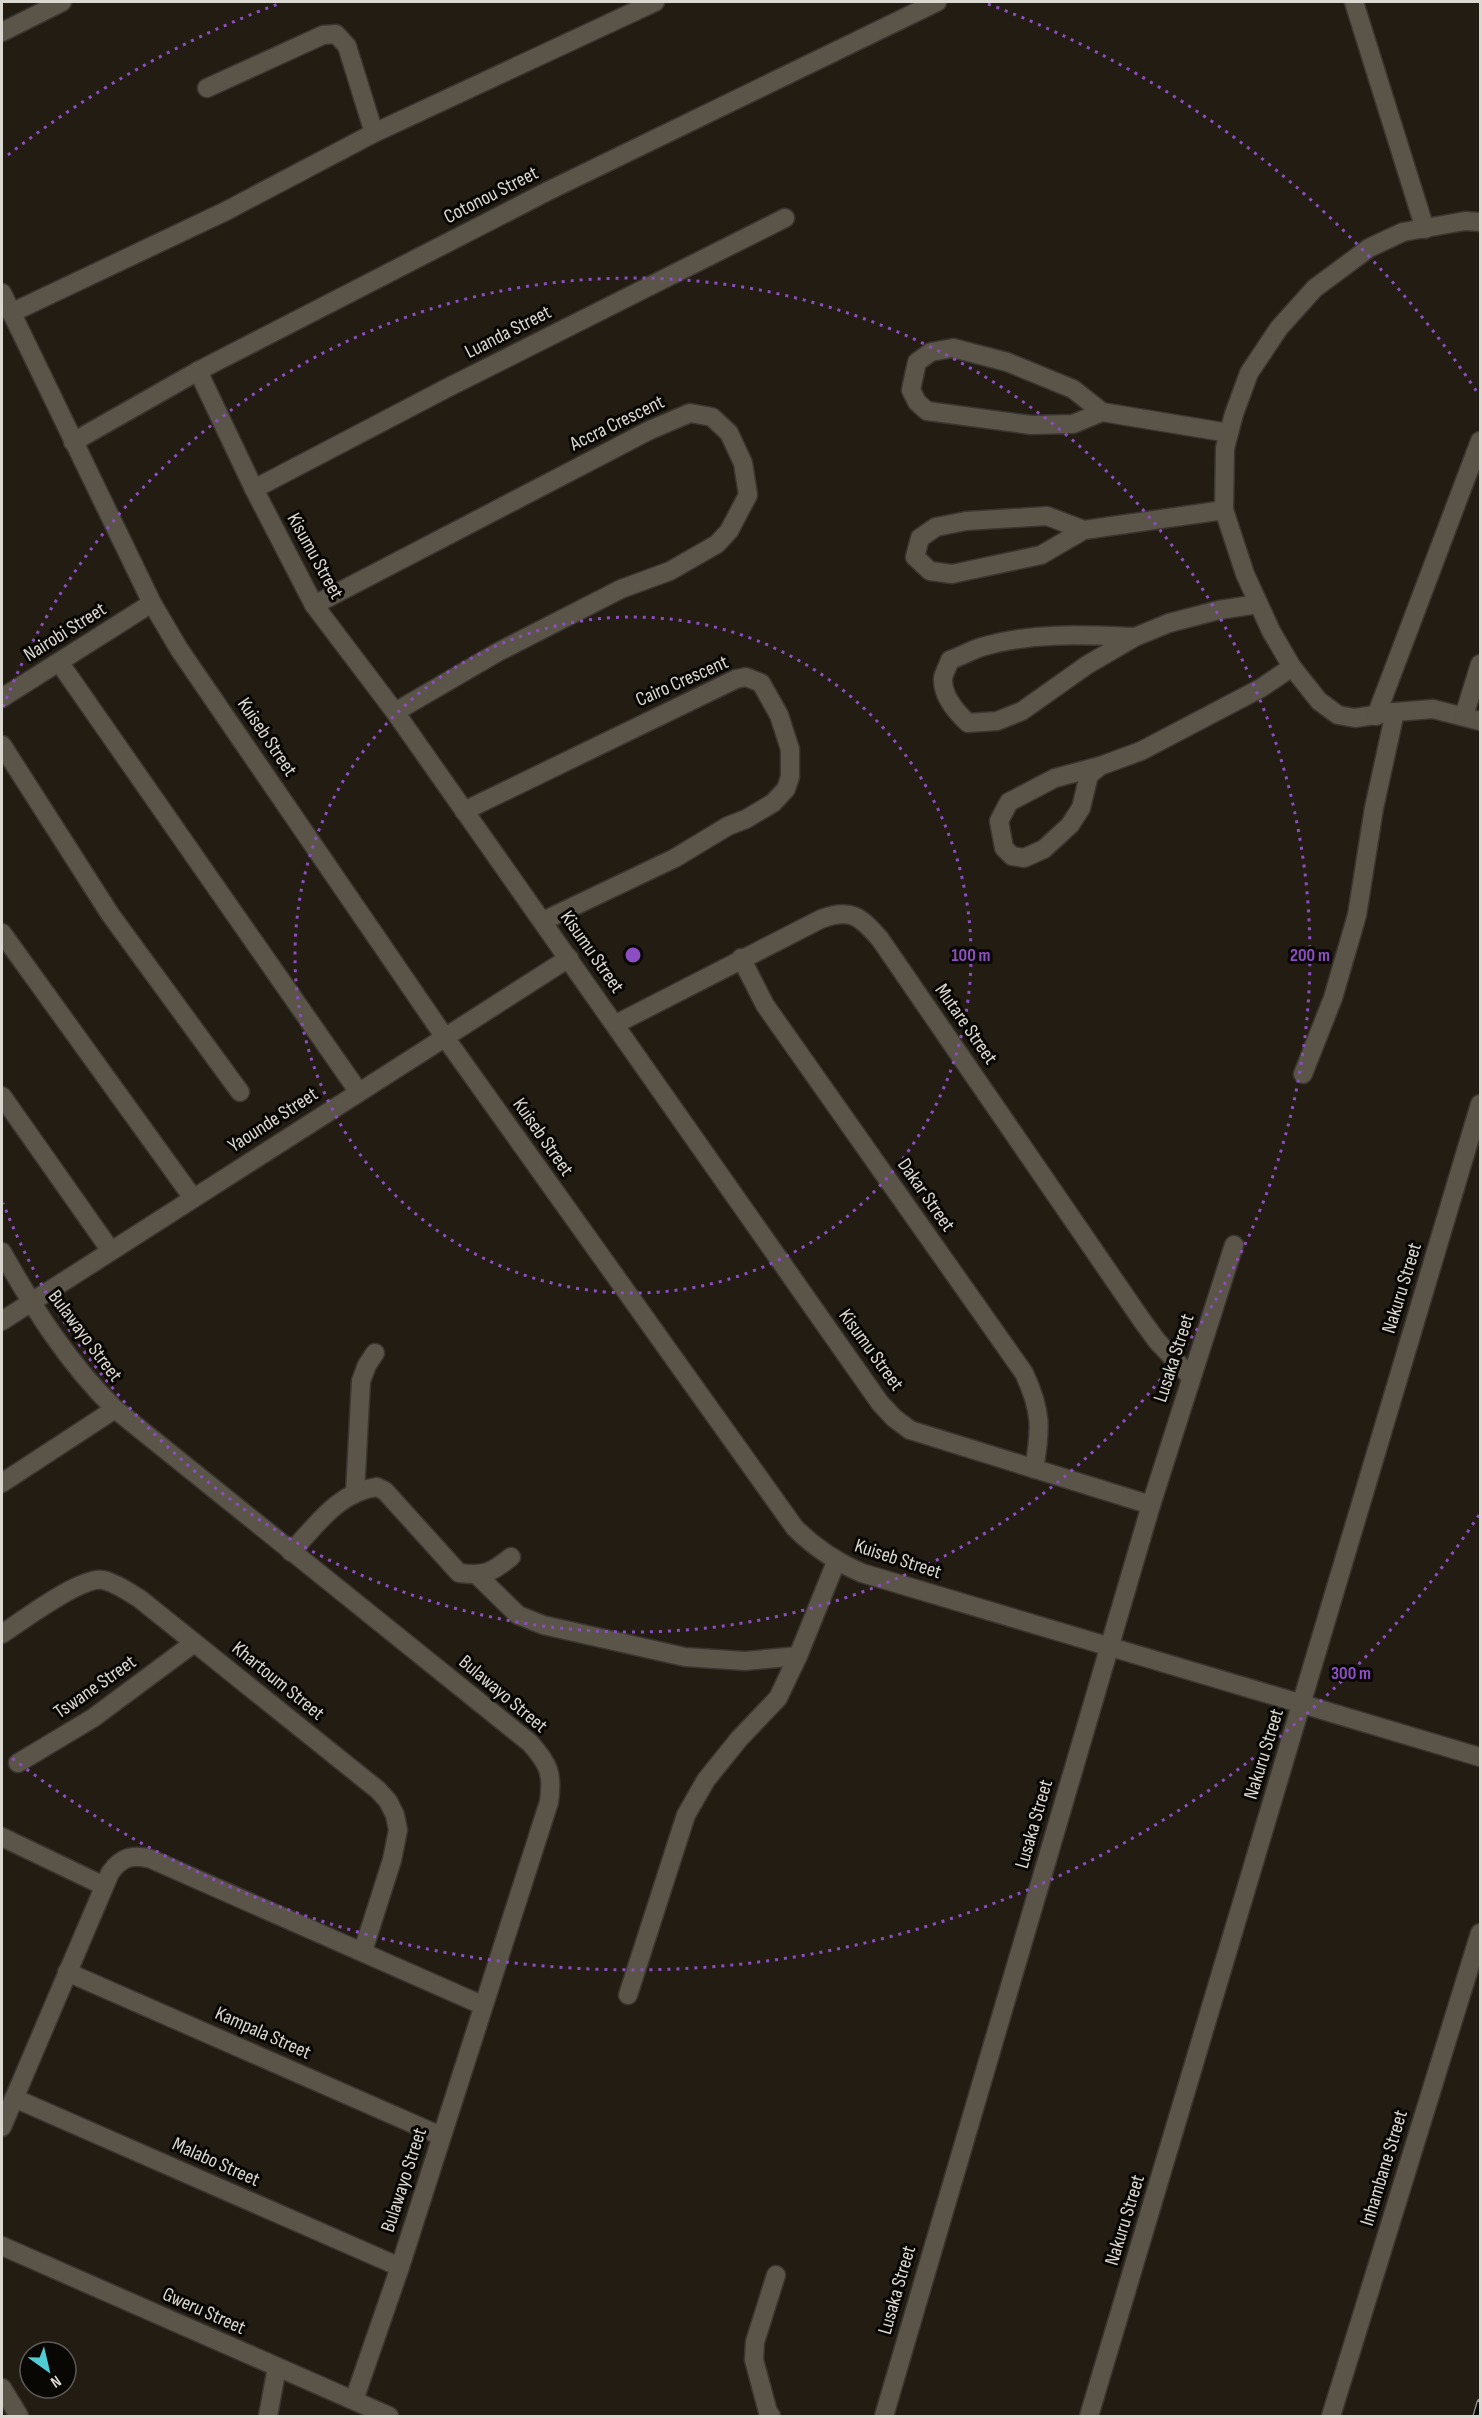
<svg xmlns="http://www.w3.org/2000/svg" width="1482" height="2418" font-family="'Sofia Sans Condensed',sans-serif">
  <rect width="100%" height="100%" fill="#221c13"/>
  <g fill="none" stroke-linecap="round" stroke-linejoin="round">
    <g stroke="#3a3530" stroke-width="21">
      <g id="minor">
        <path d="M1354,2L1425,229"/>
        <path d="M2,32L62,2"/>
        <path d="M207,88L323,35L336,34L347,46L374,133"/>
        <path d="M1480,222L1465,221L1403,232L1369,248L1315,288L1279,328L1249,373L1234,414L1225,448L1224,510L1245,574L1271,631L1292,667L1319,701L1338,715L1355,718L1395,712L1433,709L1480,721"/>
        <path d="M2,293L152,603L179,649L444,1036L795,1528C815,1548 836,1562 862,1573L1480,1757"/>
        <path d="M11,313L226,211L374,133L655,2"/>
        <path d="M198,371L254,489L314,605L395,712L880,1403L894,1418L910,1430L1151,1505"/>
        <path d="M1102,412L1073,389L1007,362L953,348L931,352L917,362L911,390L917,402L927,411L1031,425L1073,424L1102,412L1229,433"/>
        <path d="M73,442L198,371L548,191L937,2"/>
        <path d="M254,489L447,388L785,218"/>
        <path d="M1084,530L1047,516L966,521L936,527L920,538L915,557L930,571L952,574L1041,555L1084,530L1224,510"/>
        <path d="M314,605L650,430L690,413L712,417L729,433L743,463L748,495L729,531L717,544L670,571L621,589L498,652L395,712"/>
        <path d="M1135,637C1085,635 1034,632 985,646C973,649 962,656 950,660C948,666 944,673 943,678C942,696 956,712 968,723L997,721L1022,711L1087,665L1135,637L1169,623L1219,610L1258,604"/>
        <path d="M59,662L358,1091"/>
        <path d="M2,698L152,603"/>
        <path d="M1376,716L1480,441"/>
        <path d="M1464,716L1480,664"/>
        <path d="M2,745L110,914L240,1092"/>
        <path d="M1100,766L1089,775L1081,808L1070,825L1044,849L1024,858L1012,856L1004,848L999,821L1009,802L1055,778L1100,766L1141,751L1261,688L1292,667"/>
        <path d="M464,811L736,679L746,677L761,683L779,715L790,749V777L786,789L773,803L746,819L728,826L675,858L543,921"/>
        <path d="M2,933L193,1198"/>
        <path d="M741,958L765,1005L784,1032L1024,1373C1042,1411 1041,1429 1034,1469"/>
        <path d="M616,1024L821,919C851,908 860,916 880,939L1141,1319L1157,1341L1191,1377"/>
        <path d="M1303,1074L1333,998L1357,915L1374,808L1395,712"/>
        <path d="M2,1096L111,1251"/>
        <path d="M2,1252C34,1309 68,1363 115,1409L530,1743C549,1764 553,1774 549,1802L400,2267L354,2400"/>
        <path d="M2,1321L569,958"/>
        <path d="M2,1483L115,1409"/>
        <path d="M355,1493L361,1381L367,1365L375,1353"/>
        <path d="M291,1552C317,1525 338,1492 377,1487L385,1491L459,1573C485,1576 491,1573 511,1557"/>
        <path d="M477,1575L518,1615L543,1625L685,1657L745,1661L798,1656"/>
        <path d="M2,1634C22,1621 81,1576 103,1580C116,1583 129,1592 140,1599L378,1790L388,1801L395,1815L398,1830L392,1860L363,1951"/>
        <path d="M18,1763L93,1718L194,1643"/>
        <path d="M2,1837L104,1886"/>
        <path d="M67,1972L441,2136"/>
        <path d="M628,1995L686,1815L706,1780L739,1739L778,1698L798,1656L836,1562"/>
        <path d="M14,2098L400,2267"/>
        <path d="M2,2127L110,1873C121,1857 133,1854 151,1859L482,2005"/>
        <path d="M2,2246L389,2416"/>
        <path d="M2,2388L19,2416"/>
        <path d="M268,2416L277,2367"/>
        <path d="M771,2416L768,2412L754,2360L755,2342L776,2275"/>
        <path d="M884,2416L1151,1505L1234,1245"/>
        <path d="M1089,2416L1480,1104"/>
        <path d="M1331,2416L1480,1933"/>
      </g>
    </g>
    <use href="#minor" stroke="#5b5449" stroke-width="18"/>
    <g stroke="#9a958e" stroke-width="7">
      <path id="rail" d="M1476,2416L1480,2402"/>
    </g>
    <use href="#rail" stroke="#090704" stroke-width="4.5" stroke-dasharray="14" stroke-linecap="butt"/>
  </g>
  <g fill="none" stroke="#8e4ec3" stroke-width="3" stroke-dasharray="3 6">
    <circle cx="633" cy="955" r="338"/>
    <path d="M3 707A677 677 0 1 1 3 1203"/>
    <path d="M1479 1515A1015 1015 0 0 1 8 1755M8 155A1015 1015 0 0 1 278 4M988 4A1015 1015 0 0 1 1479 395"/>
  </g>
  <g text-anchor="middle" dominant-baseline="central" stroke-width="6" stroke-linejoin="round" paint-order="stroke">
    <g font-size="20" fill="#dbd7d1" stroke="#090704">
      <text transform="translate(491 195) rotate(-27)">Cotonou Street</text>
      <text transform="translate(508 332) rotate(-27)">Luanda Street</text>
      <text transform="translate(617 423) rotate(-26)">Accra Crescent</text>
      <text transform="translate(315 556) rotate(61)">Kisumu Street</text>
      <text transform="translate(65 632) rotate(-32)">Nairobi Street</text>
      <text transform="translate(682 681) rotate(-24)">Cairo Crescent</text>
      <text transform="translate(267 737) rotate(56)">Kuiseb Street</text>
      <text transform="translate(592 952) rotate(55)">Kisumu Street</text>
      <text transform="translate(966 1024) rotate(55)">Mutare Street</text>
      <text transform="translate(273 1120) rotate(-33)">Yaounde Street</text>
      <text transform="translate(543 1137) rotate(55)">Kuiseb Street</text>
      <text transform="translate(926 1195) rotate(55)">Dakar Street</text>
      <text transform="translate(1402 1288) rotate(-73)">Nakuru Street</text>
      <text transform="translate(85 1336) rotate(53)">Bulawayo Street</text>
      <text transform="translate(871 1350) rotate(54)">Kisumu Street</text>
      <text transform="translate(1174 1358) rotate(-72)">Lusaka Street</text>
      <text transform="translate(898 1559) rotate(18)">Kuiseb Street</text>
      <text transform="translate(278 1681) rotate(39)">Khartoum Street</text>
      <text transform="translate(95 1687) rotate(-35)">Tswane Street</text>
      <text transform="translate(503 1694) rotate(40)">Bulawayo Street</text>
      <text transform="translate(1264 1754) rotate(-73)">Nakuru Street</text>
      <text transform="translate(1034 1824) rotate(-74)">Lusaka Street</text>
      <text transform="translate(263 2033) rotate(24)">Kampala Street</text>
      <text transform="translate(216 2162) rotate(24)">Malabo Street</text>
      <text transform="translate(1384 2168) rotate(-73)">Inhambane Street</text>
      <text transform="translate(404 2180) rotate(-72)">Bulawayo Street</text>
      <text transform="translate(1125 2220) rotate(-73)">Nakuru Street</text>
      <text transform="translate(897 2290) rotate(-74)">Lusaka Street</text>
      <text transform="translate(204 2311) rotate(24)">Gweru Street</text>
    </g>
  </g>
  <circle cx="633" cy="955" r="9" fill="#8e4ec3" stroke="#090704" stroke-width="3"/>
  <g font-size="18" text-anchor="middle" font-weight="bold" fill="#8e4ec3" stroke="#090704" stroke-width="6" stroke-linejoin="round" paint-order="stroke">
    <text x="971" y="961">100 m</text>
    <text x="1310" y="961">200 m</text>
    <text x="1351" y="1679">300 m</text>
  </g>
  <rect width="1482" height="2418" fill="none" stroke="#dbd7d1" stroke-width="6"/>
  <g transform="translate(48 2370) rotate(146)"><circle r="28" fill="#090704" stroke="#5d5a56" stroke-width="1.5"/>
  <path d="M0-4.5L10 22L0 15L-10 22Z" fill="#51ccd5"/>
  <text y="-9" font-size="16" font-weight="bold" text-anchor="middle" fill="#dbd7d1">N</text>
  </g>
</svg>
